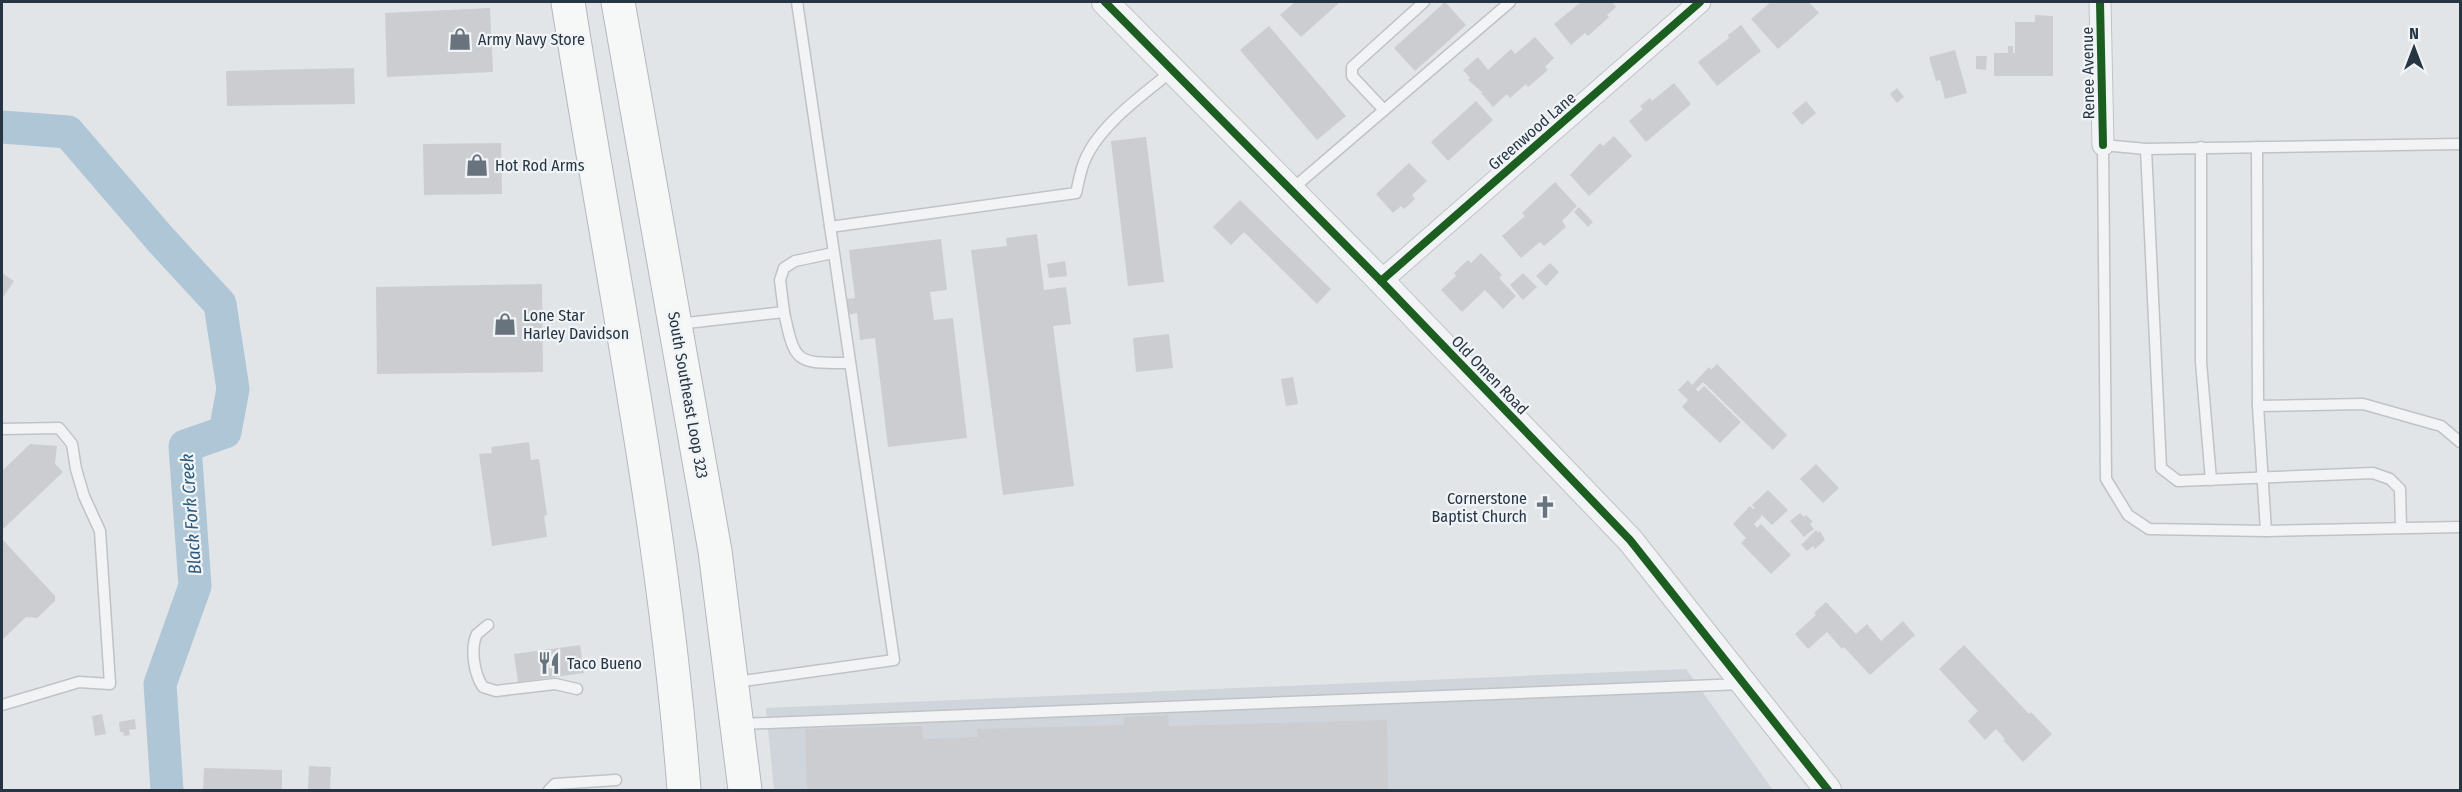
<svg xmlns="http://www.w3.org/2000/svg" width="2462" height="792" font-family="'Fira Sans Condensed',sans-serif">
  <rect width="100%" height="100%" fill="#e2e5e8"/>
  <path fill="#d0d5dc" d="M1686,669L1773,790H774L766,708Z"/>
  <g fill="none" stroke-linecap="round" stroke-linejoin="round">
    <path stroke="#aec6d6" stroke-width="33" d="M2,127L68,132L161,240L220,304L233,389L225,432L185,446L195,586L160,684L167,790"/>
  </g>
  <g fill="#cbcdd0">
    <path d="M1295,2H1340L1301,37L1280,15Z"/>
    <path d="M1445,2L1466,25L1415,71L1394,48Z"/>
    <path d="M1581,2H1612L1616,7L1607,15L1609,17L1588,36L1585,33L1571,45L1554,24Z"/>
    <path d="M1771,2H1809L1819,13L1778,49L1751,19Z"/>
    <path d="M490,8L493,72L387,77L385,13Z"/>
    <path d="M2035,15L2053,16V76H1994V53H2008V46H2013V53H2015V22H2035Z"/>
    <path d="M1741,25L1761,51L1717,86L1698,62L1729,38L1728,35Z"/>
    <path d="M1269,26L1346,116L1317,140L1240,50Z"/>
    <path d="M1535,37L1554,58L1545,67L1548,70L1528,87L1526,84L1510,98L1507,94L1493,107L1481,93L1482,92L1468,80L1470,78L1463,70L1478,57L1488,70L1511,49L1515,54Z"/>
    <path d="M1955,50L1967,93L1945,99L1940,80L1936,81L1929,57Z"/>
    <path d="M1976,56H1987L1986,70L1976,69Z"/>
    <path d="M354,68L355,104L227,106L226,71Z"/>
    <path d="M1674,83L1691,104L1646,142L1629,121L1643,109L1640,106L1650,98L1652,101Z"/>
    <path d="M1897,88L1904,97L1897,103L1890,94Z"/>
    <path d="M1476,101L1493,120L1448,161L1431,142Z"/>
    <path d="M1806,101L1816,113L1802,125L1792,113Z"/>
    <path d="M1614,136L1632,156L1589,196L1570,175L1600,143L1603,146Z"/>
    <path d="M1146,137L1164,282L1128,286L1111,141Z"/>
    <path d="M501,143L502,194L424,195L423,144Z"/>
    <path d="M1409,163L1427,181L1412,195L1415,199L1404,209L1401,206L1393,213L1376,194Z"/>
    <path d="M1555,182L1577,206L1562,221L1566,227L1544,246L1540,242L1521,258L1502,236L1525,216L1522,213Z"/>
    <path d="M1240,200L1331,289L1317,304L1244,232L1231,245L1213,227Z"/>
    <path d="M1579,207L1593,222L1588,227L1574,212Z"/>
    <path d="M1037,234L1044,290L1066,287L1071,324L1053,326L1074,486L1003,495L971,250L1007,246L1006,238Z"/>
    <path d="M941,239L947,290L930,292L934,320L953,318L967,438L888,447L875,338L860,340L857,313L846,315L844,299L855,298L849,250Z"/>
    <path d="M1481,253L1502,275L1499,278L1516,296L1503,309L1485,290L1462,312L1441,290L1456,276L1454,273L1468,260L1471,263Z"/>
    <path d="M1065,261L1067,276L1049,278L1047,264Z"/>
    <path d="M1550,263L1559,272L1546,286L1536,276Z"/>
    <path d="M2,273L14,281L2,299Z"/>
    <path d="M1523,273L1537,287L1523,300L1510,285Z"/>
    <path d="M542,284L543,372L377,374L376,287Z"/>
    <path d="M1169,334L1173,368L1136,372L1133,338Z"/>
    <path d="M1717,364L1787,435L1773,450L1703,382L1696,389L1698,392L1704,386L1741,422L1720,443L1682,407L1688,400L1678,390L1688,380L1692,385L1709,367L1711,370Z"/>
    <path d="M1293,377L1298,404L1286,406L1281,379Z"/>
    <path d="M529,442L531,460L539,459L547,515L544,516L547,537L492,546L479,454L492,453L491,447Z"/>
    <path d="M30,444L57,446L55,464L63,472L2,530V471Z"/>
    <path d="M1816,464L1839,488L1823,503L1800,479Z"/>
    <path d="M1768,490L1788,510L1772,525L1761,514V517L1754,524L1757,528L1761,524L1791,555L1771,574L1741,543L1746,538L1733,524L1750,506L1753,509L1755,508L1752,505Z"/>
    <path d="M1800,513L1804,517L1806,515L1813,522L1810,524L1814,529L1804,537L1790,521Z"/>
    <path d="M1816,530L1818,533L1820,531L1825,540L1815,549L1813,546L1807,551L1801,545Z"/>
    <path d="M2,539L55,596V601L37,618L26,617L2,640Z"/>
    <path d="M1826,602L1856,634L1867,624L1881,641L1903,621L1915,635L1870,675L1844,647L1842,649L1827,632L1808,649L1795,634L1816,615L1814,613Z"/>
    <path d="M580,645L584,673L518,682L514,654Z"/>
    <path d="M1964,645L2029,714L2031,712L2052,734L2023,762L2003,740L2005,739L1996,729L1985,740L1968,721L1978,711L1939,669Z"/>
    <path d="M102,714L106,734L95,736L92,716Z"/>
    <path d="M1168,715L1169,726L1387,720L1388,790H807L805,729L922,726L923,739L978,737L977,729L1124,725V717Z"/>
    <path d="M135,719L136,729L129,730L130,735L124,736L123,732H120L119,722Z"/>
    <path d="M309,766L331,767L330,790H308Z"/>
    <path d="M204,768L282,770V790H203Z"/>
  </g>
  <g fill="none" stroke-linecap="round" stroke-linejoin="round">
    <g stroke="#c0c3c6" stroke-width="13">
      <g id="service">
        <path d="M1384,110L1352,76V67L1424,2"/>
        <path d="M2460,144L2146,149L2103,145L2106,479L2128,515L2149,529L2266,531L2460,527"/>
        <path d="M2201,147V362L2211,480"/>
        <path d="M2257,147L2258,406L2363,404L2441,426L2460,442"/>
        <path d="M2146,149L2161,468L2178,481L2373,473L2390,479L2400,489L2401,528"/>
        <path d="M1291,190L1510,2"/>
        <path d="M830,227L1076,193C1078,184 1080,174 1083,165C1096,127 1143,95 1173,70"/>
        <path d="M784,312C795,365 797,363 850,363"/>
        <path d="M678,324L784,312L780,280L784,268L795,261L833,253"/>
        <path d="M2258,406L2266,531"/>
        <path d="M2,429L59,428L72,444L76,469L84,496L100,531L110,684L79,682L2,705"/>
        <path d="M488,625L477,634C470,648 474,674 483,687L496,691L555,684L577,689"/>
        <path d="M736,682L894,660L797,2"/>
        <path d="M741,724L1742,684"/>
        <path d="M549,790L555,784L616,780"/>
      </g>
    </g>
    <g stroke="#c0c3c6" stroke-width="23">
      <g id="minor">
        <path d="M2100,2L2103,145"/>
        <path d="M1381,281L1700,2"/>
      </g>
    </g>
    <g stroke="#c0c3c6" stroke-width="28">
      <path id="tertiary" d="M1105,2L1381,281L1630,540L1828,790"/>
    </g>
    <g stroke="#b4b8bd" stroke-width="35">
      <g id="trunk">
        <path d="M568,2C609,264 664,525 684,790"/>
        <path d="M618,2L715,551L745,790"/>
      </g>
    </g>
    <use href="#service" stroke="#f2f3f4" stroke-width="10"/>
    <use href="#minor" stroke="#f2f3f4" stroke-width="21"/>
    <use href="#tertiary" stroke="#f2f3f4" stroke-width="26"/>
    <use href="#trunk" stroke="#f6f7f7" stroke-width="33"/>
    <g stroke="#f0f4f7" stroke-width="11">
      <g id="cycleway">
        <path d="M1105,2L1381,281L1630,540L1828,790"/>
        <path d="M2100,2L2103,145"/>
        <path d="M1381,281L1700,2"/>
      </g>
    </g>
    <use href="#cycleway" stroke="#1b5e20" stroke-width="8"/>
  </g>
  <defs>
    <g id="shop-bare" transform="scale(1.8)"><path d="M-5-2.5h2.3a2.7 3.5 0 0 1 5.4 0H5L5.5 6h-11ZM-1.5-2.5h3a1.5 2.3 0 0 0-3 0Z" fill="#68737d" stroke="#f0f4f7" stroke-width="2.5" paint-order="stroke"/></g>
    <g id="church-bare" transform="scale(1.8)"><path d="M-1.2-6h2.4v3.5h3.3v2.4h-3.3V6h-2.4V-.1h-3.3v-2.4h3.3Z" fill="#68737d" stroke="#f0f4f7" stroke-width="2.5" paint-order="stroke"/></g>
    <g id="restaurant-bare" transform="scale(1.8)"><path d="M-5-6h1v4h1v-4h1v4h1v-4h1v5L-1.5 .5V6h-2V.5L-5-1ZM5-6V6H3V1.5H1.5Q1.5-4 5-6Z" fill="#68737d" stroke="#f0f4f7" stroke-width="2.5" paint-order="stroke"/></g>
  </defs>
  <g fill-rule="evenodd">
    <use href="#shop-bare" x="460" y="39"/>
    <use href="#shop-bare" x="477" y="165"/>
    <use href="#shop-bare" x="505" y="324"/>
    <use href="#church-bare" x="1545" y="507"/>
    <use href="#restaurant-bare" x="549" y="663"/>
  </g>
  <g text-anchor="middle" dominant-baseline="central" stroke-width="4.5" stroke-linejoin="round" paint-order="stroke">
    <g font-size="16" fill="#273543" stroke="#f0f4f7" text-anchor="start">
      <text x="478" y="39">Army Navy Store</text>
      <text x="495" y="165">Hot Rod Arms</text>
      <text x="523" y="315">Lone Star<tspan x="523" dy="18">Harley Davidson</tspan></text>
      <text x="1527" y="498" text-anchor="end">Cornerstone<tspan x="1527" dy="18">Baptist Church</tspan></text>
      <text x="567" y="663">Taco Bueno</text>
    </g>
    <g font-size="16" fill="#273543" stroke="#f0f4f7">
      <text transform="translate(2088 73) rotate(-91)">Renee Avenue</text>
      <text transform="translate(1532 131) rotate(-41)">Greenwood Lane</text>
      <text transform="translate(1490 375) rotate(46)">Old Omen Road</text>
      <text transform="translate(688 395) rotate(80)">South Southeast Loop 323</text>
    </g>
    <g font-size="18" font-style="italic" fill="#2d5a7b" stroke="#f0f4f7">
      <text transform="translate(191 514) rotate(-94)">Black Fork Creek</text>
    </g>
  </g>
  <rect width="2462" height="792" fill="none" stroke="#273543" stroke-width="6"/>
  <g transform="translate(2414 48)" stroke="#f0f4f7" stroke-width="4.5" paint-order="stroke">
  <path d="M0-4.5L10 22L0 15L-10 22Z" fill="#273543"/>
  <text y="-9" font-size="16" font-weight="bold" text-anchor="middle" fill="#273543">N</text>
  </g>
</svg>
